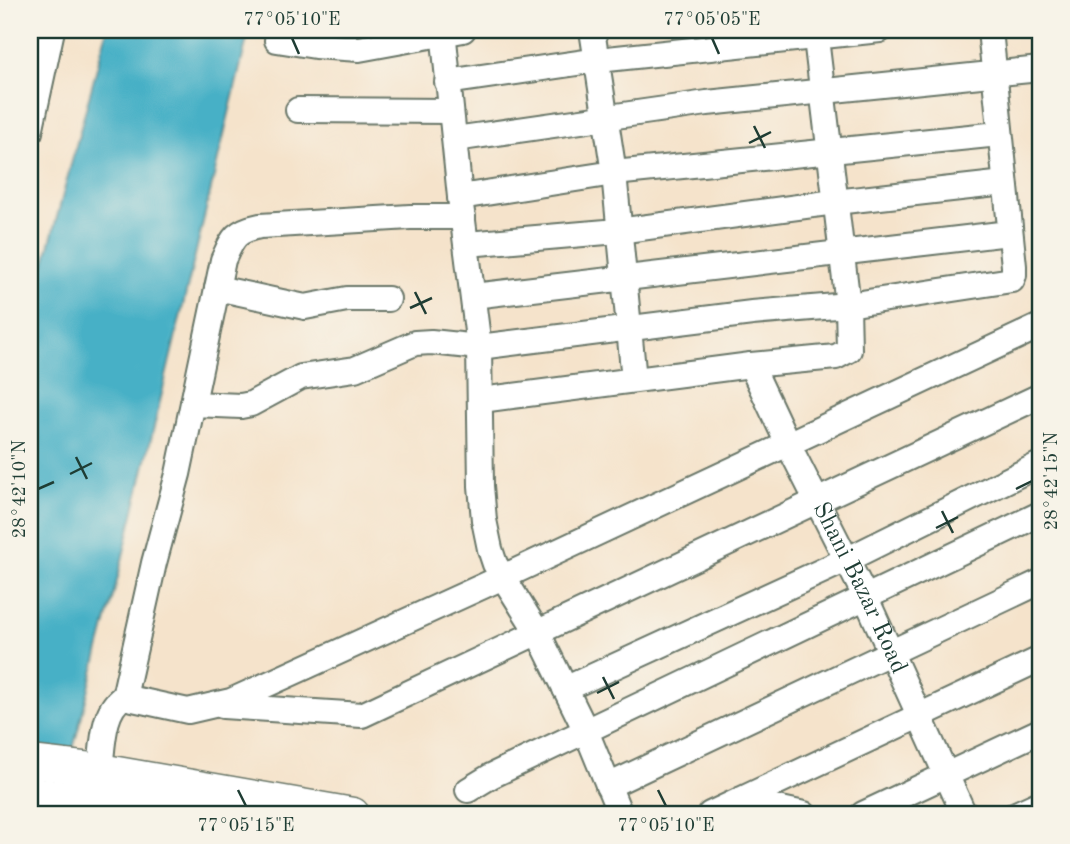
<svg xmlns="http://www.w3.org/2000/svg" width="1070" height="844" font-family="'Old Standard TT',serif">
  <rect width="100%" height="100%" fill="#f7f3e8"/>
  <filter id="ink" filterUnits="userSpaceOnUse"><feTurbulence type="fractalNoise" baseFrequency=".0143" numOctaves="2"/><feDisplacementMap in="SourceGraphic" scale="14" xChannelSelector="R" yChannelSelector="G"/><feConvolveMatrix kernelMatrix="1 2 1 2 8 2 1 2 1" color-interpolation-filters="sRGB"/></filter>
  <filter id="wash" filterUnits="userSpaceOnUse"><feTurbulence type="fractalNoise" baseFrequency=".00686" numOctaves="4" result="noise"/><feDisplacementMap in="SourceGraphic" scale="28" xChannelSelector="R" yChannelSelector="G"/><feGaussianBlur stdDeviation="1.57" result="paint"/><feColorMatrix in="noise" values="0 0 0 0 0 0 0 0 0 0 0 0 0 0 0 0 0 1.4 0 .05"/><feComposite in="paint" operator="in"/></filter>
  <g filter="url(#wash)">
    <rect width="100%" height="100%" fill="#f5e3cb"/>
    <path fill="#47b0c6" stroke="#33767d" stroke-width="2" d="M107,30H249L117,581L56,814H30V318Z"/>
  </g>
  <g filter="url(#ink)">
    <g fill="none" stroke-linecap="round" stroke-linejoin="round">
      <g stroke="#6a7769" stroke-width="28">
        <g id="minor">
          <path d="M443,30L460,197L479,347L481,486L484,520L490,549L495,564L538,633L586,731L620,814"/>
          <path d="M592,30L614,173L634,380"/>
          <path d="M277,40L315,46L359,49L463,30"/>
          <path d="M447,82L598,60L880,30"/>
          <path d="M298,110L451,111"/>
          <path d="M30,132L52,30"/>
          <path d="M455,139L707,103L1040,69"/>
          <path d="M460,197L614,173L999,134"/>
          <path d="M467,244L618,231L835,202L1005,183"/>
          <path d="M217,288L305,307L347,299H388"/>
          <path d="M473,296L1009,233"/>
          <path id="s1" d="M751,365L788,444L865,596L964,814"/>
          <path d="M481,400L751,365L836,357L849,350L848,305L815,30"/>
          <path d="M193,404L241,406L251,404L301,377L355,369L415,343L431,342L479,347L752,313L848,305L1012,280L1014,275V266L990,30"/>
          <path d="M565,689L846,560L1040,464"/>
          <path d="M124,697L154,563L178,474L223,260C233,238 235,231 260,226L410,217H463"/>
          <path d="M223,706L362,715L1040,396"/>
          <path d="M100,770C103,748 102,708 124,697L188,711L231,701L503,577L1040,326"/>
          <path d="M608,786L1040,582"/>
          <path d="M468,790L491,776L1040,514"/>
          <path d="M740,800L804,814"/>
          <path d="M710,814L1040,659"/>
          <path d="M863,814L1040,731"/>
          <path d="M1016,814L1040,803"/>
        </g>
      </g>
      <g stroke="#6a7769" stroke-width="35">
        <g id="major">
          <path d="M30,762L100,770L353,814"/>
          <path d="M30,794L223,814"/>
        </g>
      </g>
      <use href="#minor" stroke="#fff" stroke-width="24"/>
      <use href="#major" stroke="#fff" stroke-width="32"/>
    </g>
  </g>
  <path fill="none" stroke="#1f3d34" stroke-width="2.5" d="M292,38L299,54M712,38L719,54M754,126L765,148M749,143L771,132M415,292L426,314M410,308L432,298M76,457L87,479M70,474L92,463M38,489L54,482M1016,489L1032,481M942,511L953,533M936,528L958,517M603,677L614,699M597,693L619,682M238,790L246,806M658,790L666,806"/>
  <g text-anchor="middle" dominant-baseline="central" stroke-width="5" stroke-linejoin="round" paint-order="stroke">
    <g font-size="24" fill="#1f3d34" stroke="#f7f3e8">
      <text stroke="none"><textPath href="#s1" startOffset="248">Shani Bazar Road</textPath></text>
    </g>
  </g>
  <rect width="1070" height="844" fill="none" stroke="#f7f3e8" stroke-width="77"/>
  <rect x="38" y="38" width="994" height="768" fill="none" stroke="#1f3d34" stroke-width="2.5"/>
  <g font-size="18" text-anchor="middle" fill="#1f3d34">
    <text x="292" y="25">77°05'10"E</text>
    <text x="712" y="25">77°05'05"E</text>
    <text transform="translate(1051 481) rotate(-90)" y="6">28°42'15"N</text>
    <text transform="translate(19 489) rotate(-90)" y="6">28°42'10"N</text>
    <text x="246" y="831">77°05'15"E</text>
    <text x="666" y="831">77°05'10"E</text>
  </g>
</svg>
